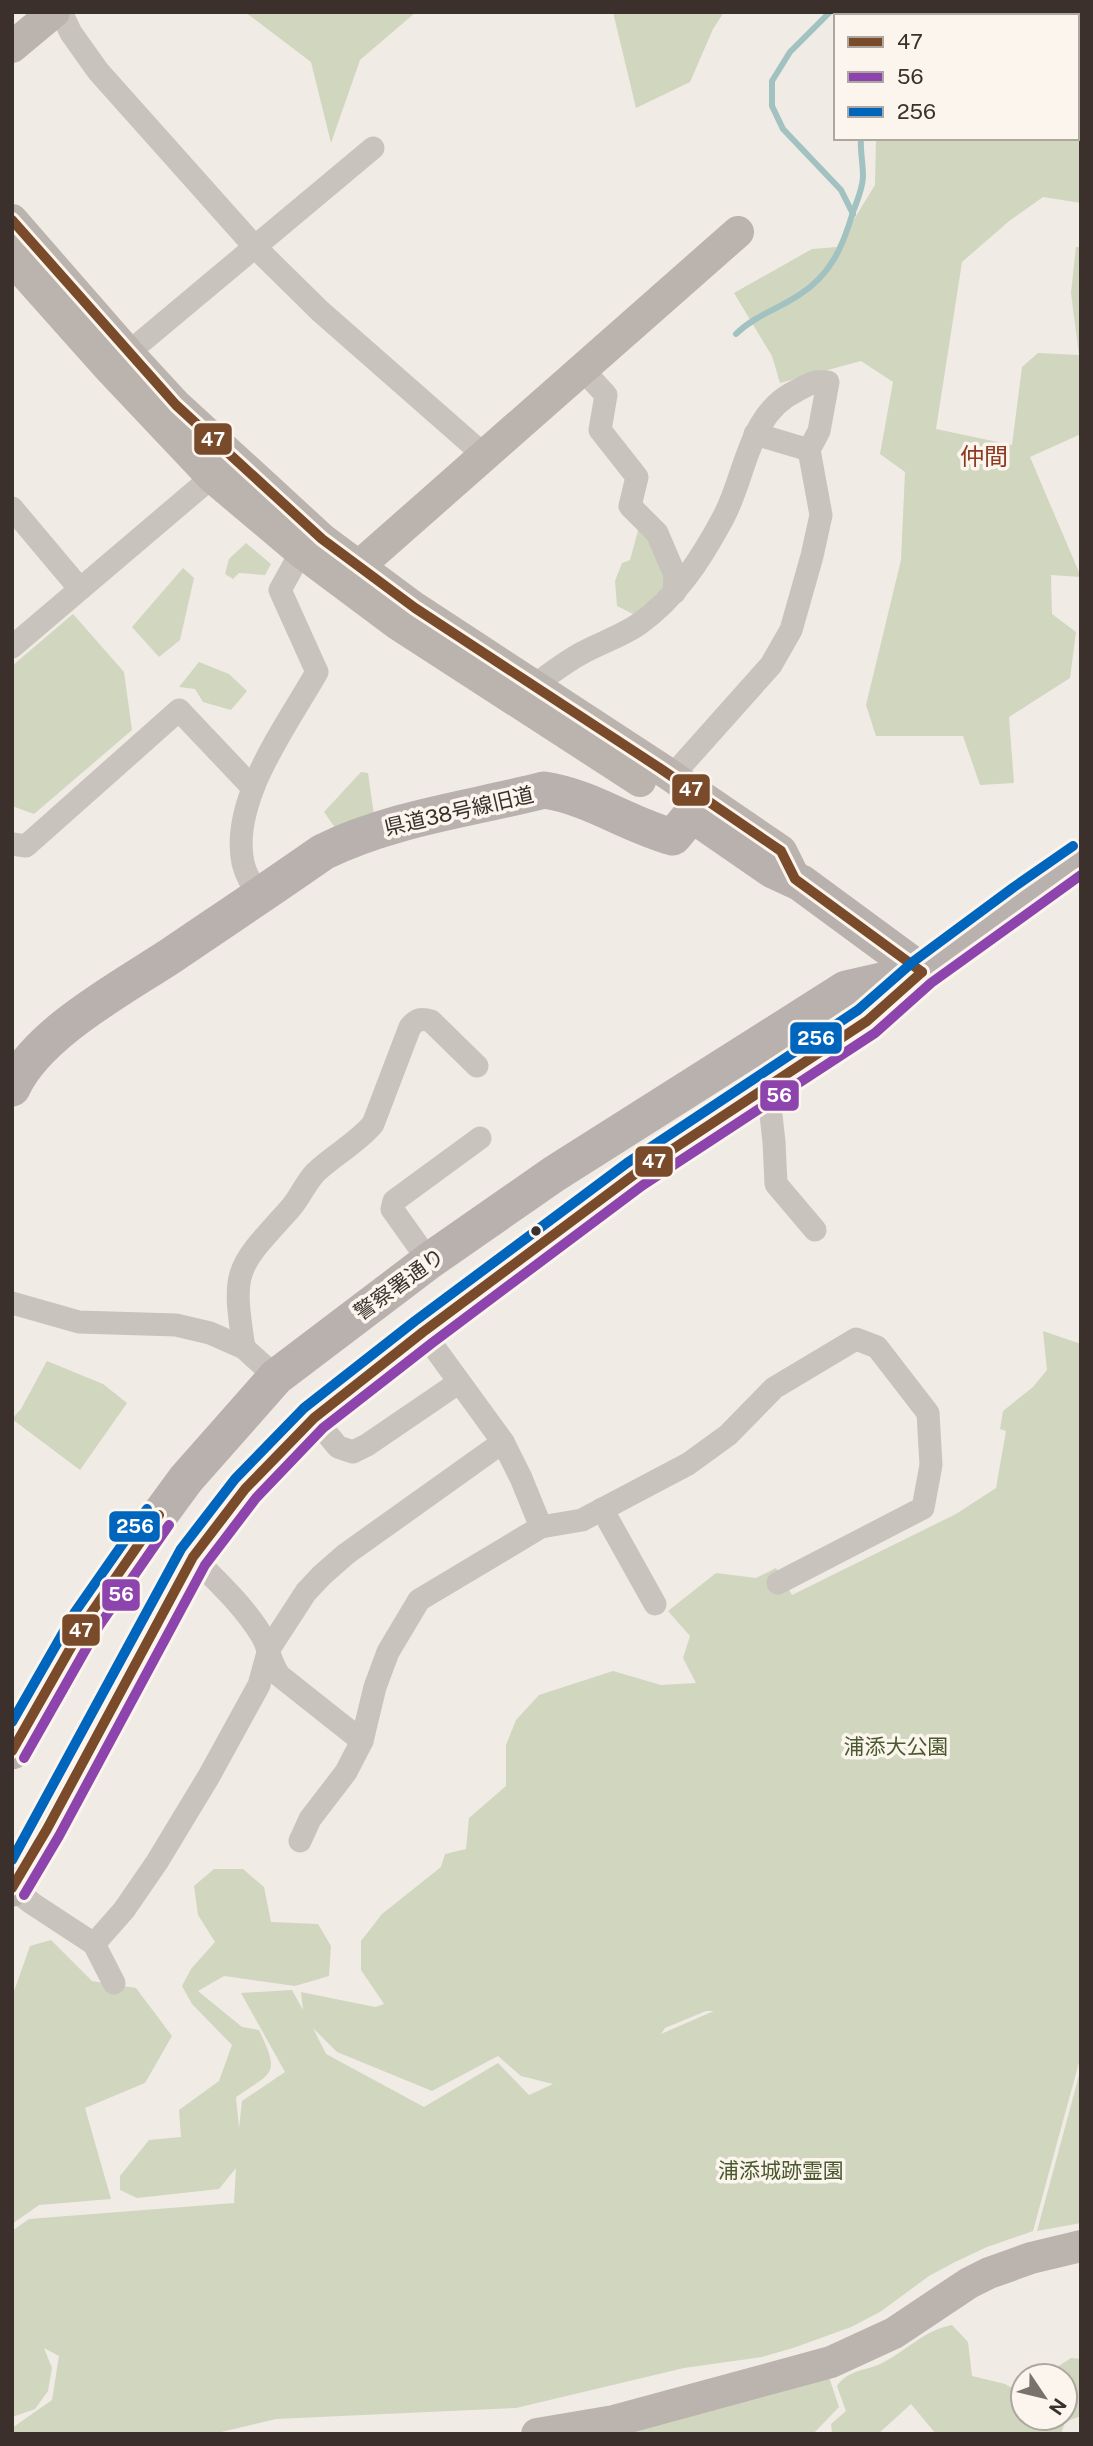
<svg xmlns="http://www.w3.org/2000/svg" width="1093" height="2446" font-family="'Public Sans','Noto Sans JP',sans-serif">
  <rect width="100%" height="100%" fill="#f0ebe5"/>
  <g fill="#d1d6bf" fill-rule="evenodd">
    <path d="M245,12H416L360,60L331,143L311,62Z"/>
    <path d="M613,12H724L713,29L690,82L636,108Z"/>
    <path d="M997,12H1081V203L1043,197L1008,222L962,262L936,429L1012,445L1022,367L1038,353L1079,355L1071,293L1076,247H1081V434L1030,457L1081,577L1051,575L1052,614L1076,632L1070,678L1009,717L1014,783L980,785L963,736H876L866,705L901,560L905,472L880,454L893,382L861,361L780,383L772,356L734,293L812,249L837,247L875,185L876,138H1077V16H993Z"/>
    <path d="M639,527L651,535L666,584L637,616L617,606L615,581L622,563L630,560Z"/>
    <path d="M246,543L271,564L265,575L239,573L233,579L225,574L229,559Z"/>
    <path d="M183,568L194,578L180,640L159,657L132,627Z"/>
    <path d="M73,614L124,672L132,730L34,814L12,806V666Z"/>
    <path d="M199,662L229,674L247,691L231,710L203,702L195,689L179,687Z"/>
    <path d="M361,772L368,773L374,815L338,832L324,812Z"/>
    <path d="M1043,1331L1081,1344V2055L1033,2231L987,2247L955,2262L929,2276L880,2312L851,2327L796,2347L762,2357L684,2368L516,2408L276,2419L213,2434H12V2428L52,2400L59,2356L44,2348L52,2368L48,2391L35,2409L12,2417V2231L29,2219L234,2203L236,2168L219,2189L137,2198L120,2190V2176L149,2140L181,2137L179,2110L219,2081L232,2045L192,2004L182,1986L191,1969L215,1942L198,1915L194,1886L214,1869H243L264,1887L271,1922L318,1924L331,1946L329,1976L295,1986L224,1976L198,1991L242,2027L259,2030C280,2075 274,2071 236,2097L239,2128L242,2101L285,2072L241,1993L292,1990L303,2010L301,1992L375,2007L384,2004L361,1970V1941L382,1914L441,1867L445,1854L466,1849L469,1818L506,1786V1745L516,1720L539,1695L613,1671L661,1685L696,1683L683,1658L690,1636L668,1611L716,1573L756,1578L776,1568L792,1595L956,1514L996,1488L1006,1431L1000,1429L1003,1411L1033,1387L1047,1370ZM706,2011H714L661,2034L665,2028ZM313,2028L337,2052L432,2091L498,2056L521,2076L553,2084L529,2095L498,2063L424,2107L326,2054Z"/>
    <path d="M47,1361L103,1384L127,1403L80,1470L12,1419L21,1409Z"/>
    <path d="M51,1940L92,1981L136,1988L172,2036L145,2083L85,2108L111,2199L39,2205L12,2224V1997L30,1946Z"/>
    <path d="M1081,2068V2223L1037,2231Z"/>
    <path d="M952,2325L968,2342L972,2376L1005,2384L1023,2394V2418H1065V2376H1043L1071,2358L1081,2359V2416L1065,2422L1061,2434H936L911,2404L878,2434L832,2433L831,2424L846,2411L837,2386C850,2368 866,2372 884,2362C909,2349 923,2331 952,2325Z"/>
    <path d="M829,2377L839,2407L813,2434H614Z"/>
  </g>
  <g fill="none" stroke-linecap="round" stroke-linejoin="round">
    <g stroke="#a1c2c1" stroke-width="6">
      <path d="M830,12L790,52L772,81V106L783,129L841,190L853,214"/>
      <path d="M958,16L961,12"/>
      <path d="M736,334C754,316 778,309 799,295C831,275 843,246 853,212C857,201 863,188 863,176C863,163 860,151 861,138"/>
    </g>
    <g stroke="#c9c3be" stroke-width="23">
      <path d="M61,12L71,33L98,71L255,247L320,311L484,455"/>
      <path d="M128,353L373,148"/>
      <path d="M582,369L606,395L600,430L637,477L630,506L657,533L675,575L674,593"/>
      <path d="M755,434L809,450"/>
      <path d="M12,508L80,589"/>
      <path d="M12,647L212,477"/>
      <path d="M533,686C549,675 565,662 582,653C600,643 622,636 639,624C676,598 701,559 722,520C747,476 746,414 798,390C809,384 815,380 828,382L819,431L809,450L821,515L812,556L791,630L771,665L672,776"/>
      <path d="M12,844L26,846L179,710L252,787"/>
      <path d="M260,897C253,886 246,876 243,863C230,800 287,725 317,672L280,590L301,552"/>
      <path d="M768,1088L774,1142L776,1184L815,1230"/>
      <path d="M429,1261L392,1209L394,1201L480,1138"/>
      <path d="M12,1303L79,1322L176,1325L210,1333L244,1348L276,1377"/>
      <path d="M423,1332L503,1442L521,1478L541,1527"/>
      <path d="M244,1348C232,1270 235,1269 288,1211C299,1200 305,1183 316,1172C334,1155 357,1143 373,1124L410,1027C417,1019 421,1018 431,1021L477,1066"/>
      <path d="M314,1418L338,1447L353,1452L367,1445L458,1383"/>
      <path d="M602,1509L655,1604"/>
      <path d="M193,1557C217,1581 245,1607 262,1636C270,1650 270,1664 280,1676L362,1741"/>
      <path d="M300,1841L310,1819L346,1772L362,1741L375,1687L388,1652L419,1600L541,1527L582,1520L688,1464L728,1435L774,1388L856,1339L877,1347L928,1413L931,1465L923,1508L778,1583"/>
      <path d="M12,1888L33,1904L94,1944L114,1983"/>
      <path d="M94,1944L124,1910L157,1862L209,1776L259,1685L269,1649L306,1592L322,1575L346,1554L503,1442"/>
    </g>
    <g stroke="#bab3ae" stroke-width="32">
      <path d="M12,47L54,12"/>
      <path d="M12,220L128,353L176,405L322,539L415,608L661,769L781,851L795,879"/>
      <path d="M12,259L110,369L212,477L301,552L396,623L640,781"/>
      <path d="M342,581L738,232"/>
      <path d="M537,2434L614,2421L831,2362L894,2333L969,2283L989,2273L1031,2258L1081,2246"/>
    </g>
    <g stroke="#b8b1ad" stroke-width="37">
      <path d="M12,1088C37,1033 122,988 172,955C222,921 273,887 323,852C392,818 470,809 544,790C591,797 628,825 673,837L692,814L773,870L801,883L922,972"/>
      <path d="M12,1751L87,1619L145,1535L186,1479L276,1377L429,1261L554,1174L846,989L921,972"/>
      <path d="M12,1888L47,1829L193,1557L245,1489L314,1418L423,1332L635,1174L867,1021L922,972L1022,898L1081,858"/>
    </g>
    <g stroke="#fbf5ee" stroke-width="16">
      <g id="bus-1">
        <path d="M12,220L176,405L322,539L415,608L661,769L781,851L795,879L922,972"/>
        <path d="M12,1751L87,1619L159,1515"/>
        <path d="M12,1888L47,1829L193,1557L245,1489L314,1418L423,1332L635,1174L867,1021L922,972"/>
      </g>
    </g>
    <g stroke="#fbf5ee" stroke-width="16">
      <g id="bus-2">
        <path d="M24,1758L99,1626L169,1525"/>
        <path d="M24,1895L59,1836L205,1565L256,1498L323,1428L432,1343L643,1185L875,1033L931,983L1081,875"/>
      </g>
    </g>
    <g stroke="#fbf5ee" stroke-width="16">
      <g id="bus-3">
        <path d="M12,1722L75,1612L147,1509"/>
        <path d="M12,1860L181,1549L235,1479L304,1408L415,1321L627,1163L858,1010L914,961L1014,887L1073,846"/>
      </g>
    </g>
    <use href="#bus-1" stroke="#7a4b2a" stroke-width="10"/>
    <use href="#bus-2" stroke="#8e44ad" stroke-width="10"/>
    <use href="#bus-3" stroke="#0065bd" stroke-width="10"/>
  </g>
  <circle fill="#3b302b" stroke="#fbf5ee" stroke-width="2.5" cx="536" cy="1231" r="6"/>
  <g text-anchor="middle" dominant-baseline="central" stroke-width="7" stroke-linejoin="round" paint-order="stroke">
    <g font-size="21" fill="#3b302b" stroke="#fbf5ee">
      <text transform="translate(459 811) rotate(-13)">県道38号線旧道</text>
      <text transform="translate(399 1284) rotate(-36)">警察署通り</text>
    </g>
    <g font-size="21" fill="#4a5a2e" stroke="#fbf5ee">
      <text x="896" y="1746">浦添大公園</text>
      <text x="781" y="2170">浦添城跡霊園</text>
    </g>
    <g font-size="24" fill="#8c3b22" stroke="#fbf5ee">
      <text x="984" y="456">仲間</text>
    </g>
  </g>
  <g stroke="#fbf5ee" stroke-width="2.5">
    <rect x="193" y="422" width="40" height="34" rx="7" fill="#7a4b2a"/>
    <rect x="671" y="773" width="40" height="34" rx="7" fill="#7a4b2a"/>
    <rect x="789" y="1021" width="54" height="34" rx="7" fill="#0065bd"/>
    <rect x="759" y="1079" width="41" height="33" rx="7" fill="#8e44ad"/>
    <rect x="634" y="1145" width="40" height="33" rx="7" fill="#7a4b2a"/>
    <rect x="108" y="1510" width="53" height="33" rx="7" fill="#0065bd"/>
    <rect x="101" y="1578" width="40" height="34" rx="7" fill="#8e44ad"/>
    <rect x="61" y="1613" width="40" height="34" rx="7" fill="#7a4b2a"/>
  </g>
  <g font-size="19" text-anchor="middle" font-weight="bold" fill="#fff">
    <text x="213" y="446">47</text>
    <text x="691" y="796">47</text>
    <text x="816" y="1045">256</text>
    <text x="779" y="1102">56</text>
    <text x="654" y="1168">47</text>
    <text x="135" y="1533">256</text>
    <text x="121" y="1601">56</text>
    <text x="81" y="1637">47</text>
  </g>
  <rect width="1093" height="2446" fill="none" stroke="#3b302b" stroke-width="28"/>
  <rect x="834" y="14" width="245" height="126" fill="#fbf5ee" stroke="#aea6a0" stroke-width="2"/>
  <rect x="848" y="37" width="35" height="10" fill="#7a4b2a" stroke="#aea6a0" stroke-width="2"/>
  <text x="897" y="49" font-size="21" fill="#3b302b">47</text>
  <rect x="848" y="72" width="35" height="10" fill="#8e44ad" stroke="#aea6a0" stroke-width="2"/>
  <text x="897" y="84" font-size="21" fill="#3b302b">56</text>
  <rect x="848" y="107" width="35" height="10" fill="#0065bd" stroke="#aea6a0" stroke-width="2"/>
  <text x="897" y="119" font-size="21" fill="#3b302b">256</text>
  <g transform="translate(1044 2397) rotate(125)"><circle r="33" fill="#fbf5ee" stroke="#aea6a0" stroke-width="2"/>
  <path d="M0-5L12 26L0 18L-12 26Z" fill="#7a716c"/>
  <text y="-10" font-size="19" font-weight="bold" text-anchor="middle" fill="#3b302b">N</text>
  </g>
</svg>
